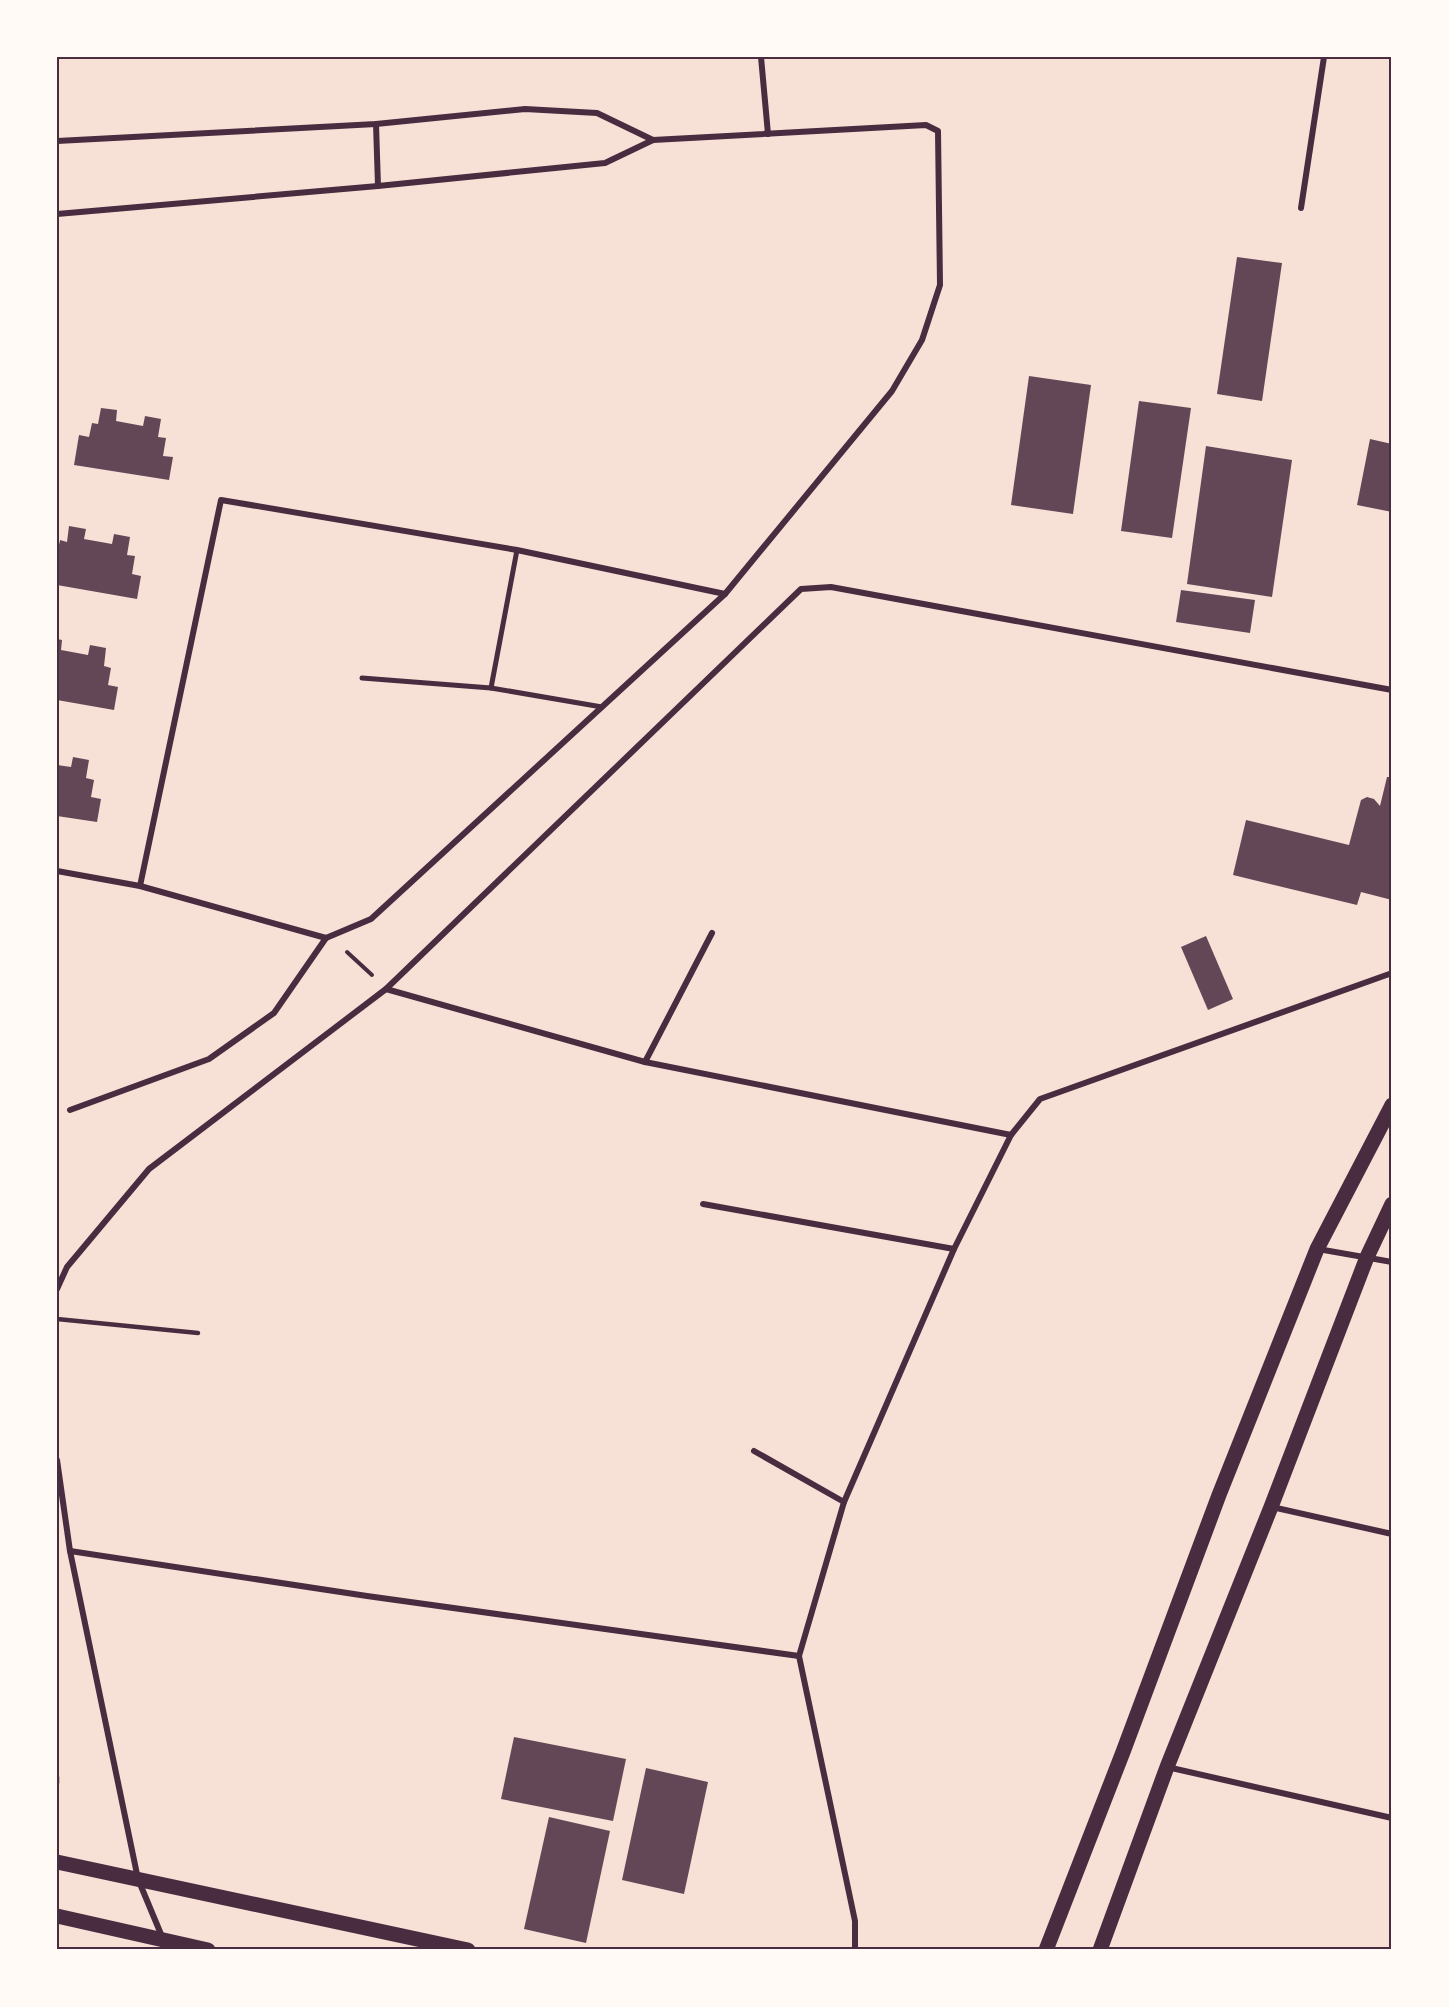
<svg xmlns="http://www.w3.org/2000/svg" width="1449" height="2007" font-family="Barlow,sans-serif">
  <rect width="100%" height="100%" fill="#f7e1d7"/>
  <g fill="#644757">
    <path d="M1237,257L1282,263L1262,401L1217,394Z"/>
    <path d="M1029,376L1091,385L1073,514L1011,505Z"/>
    <path d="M1139,401L1191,408L1172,538L1121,531Z"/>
    <path d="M101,408L117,410L116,421L143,426L145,416L161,419L158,437L166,438L163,456L173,457L169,480L74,465L79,435L89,437L92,423L98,424Z"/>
    <path d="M1370,439L1392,444V512L1357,505Z"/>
    <path d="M1206,446L1292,460L1272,597L1187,584Z"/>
    <path d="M69,526L86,529L84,539L112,544L114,534L130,537L127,555L135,556L132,574L141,576L137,599L57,585V555L60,540L67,542Z"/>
    <path d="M1181,590L1255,600L1250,633L1176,622Z"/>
    <path d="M57,639L62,640L61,650L88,655L90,645L106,648L104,666L111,668L108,685L118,687L114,710L57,700Z"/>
    <path d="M73,757L89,760L86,778L94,780L91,797L101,799L97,822L57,816V765L71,767Z"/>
    <path d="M1387,777H1392V900L1361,892L1357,905L1233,875L1246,820L1349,845L1361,800L1367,797L1374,799L1380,806Z"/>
    <path d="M1206,936L1233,999L1208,1010L1181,947Z"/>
    <path d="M514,1737L626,1759L613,1821L501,1799Z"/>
    <path d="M646,1768L708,1782L684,1894L622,1880Z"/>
    <path d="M549,1817L610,1831L586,1943L524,1929Z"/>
  </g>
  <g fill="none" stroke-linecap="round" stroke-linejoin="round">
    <path stroke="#4a2c40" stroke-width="4" d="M347,952L372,975"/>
    <g stroke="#4a2c40" stroke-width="4.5">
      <path d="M57,1319L198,1333"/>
      <path d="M57,1777V1783"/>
    </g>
    <g stroke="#4a2c40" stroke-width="5">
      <path d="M362,678L491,688L602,707"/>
      <path d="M491,688L517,550"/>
    </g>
    <g stroke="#4a2c40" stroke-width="6">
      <path d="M761,57L768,134"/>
      <path d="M376,124L378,186"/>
      <path d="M57,141L376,124L525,109L597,113L653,140"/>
      <path d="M1301,208L1324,57"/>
      <path d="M57,214L378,186L605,163L653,140L926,125L938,131L940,285L922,340L892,391L725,594L371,919L326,938"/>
      <path d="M57,871L140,886L326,938"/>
      <path d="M140,886L221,500L517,550L725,594"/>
      <path d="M386,989L645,1062L1011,1135"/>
      <path d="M645,1062L712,933"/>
      <path d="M70,1110L209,1059L274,1013L326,938"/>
      <path d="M703,1204L954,1249"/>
      <path d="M1318,1249L1392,1262"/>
      <path d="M57,1289L67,1267L149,1169L386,989L801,589L831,587L1392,690"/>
      <path d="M754,1451L844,1502"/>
      <path d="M57,1460L70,1551L138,1879L163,1939"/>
      <path d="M1272,1507L1392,1534"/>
      <path d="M70,1551L367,1596L799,1656"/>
      <path d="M1167,1767L1392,1818"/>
      <path d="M855,1950V1921L799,1656L844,1502L954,1249L1011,1135L1040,1099L1392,973"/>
    </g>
    <g stroke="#4a2c40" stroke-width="15">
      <path d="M57,1862L468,1950"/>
      <path d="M57,1916L208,1950"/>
      <path d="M1046,1950L1123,1752L1219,1495L1317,1249L1392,1105"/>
      <path d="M1100,1950L1167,1767L1271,1507L1367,1257L1392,1204"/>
    </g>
  </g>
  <rect width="1449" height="2007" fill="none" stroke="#fffaf5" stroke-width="117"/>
  <rect x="58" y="58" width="1332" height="1890" fill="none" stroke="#4a2c40" stroke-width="2"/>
</svg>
